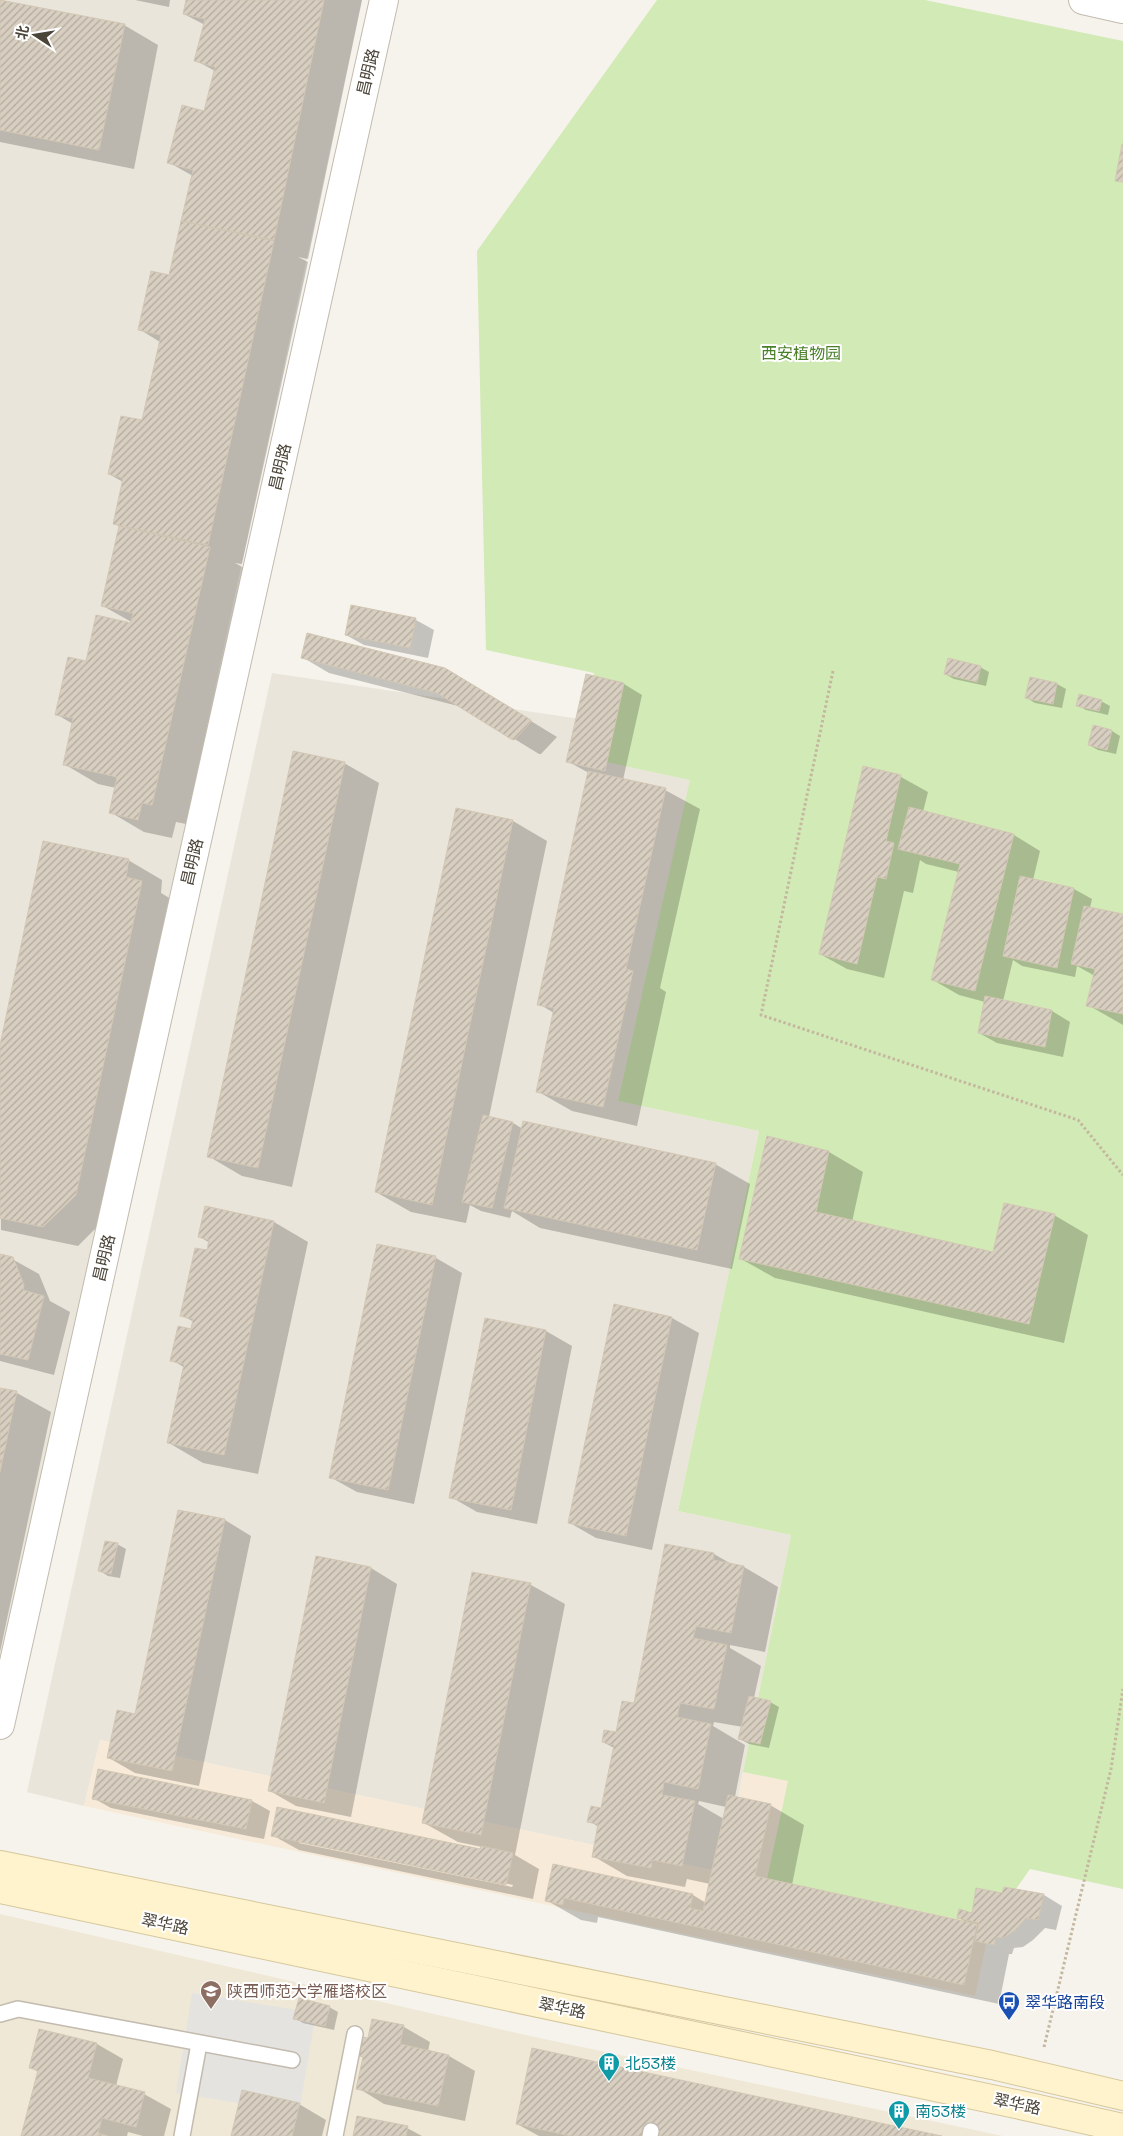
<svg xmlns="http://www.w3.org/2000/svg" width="1123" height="2136" font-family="'Space Grotesk','Noto Sans SC',sans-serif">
  <defs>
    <pattern id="building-hatch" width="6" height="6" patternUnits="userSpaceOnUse" patternTransform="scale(1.25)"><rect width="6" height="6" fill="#d8cfc1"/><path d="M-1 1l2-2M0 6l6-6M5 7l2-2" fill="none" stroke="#b1aa9e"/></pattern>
  </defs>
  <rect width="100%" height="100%" fill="#f6f3ec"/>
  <g fill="#eae5da">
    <path d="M0,0H362L0,1696Z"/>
    <path d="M272,673L587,720L582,757L691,780L618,1101L759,1131L678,1511L791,1535L743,1772L725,1873L100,1740L84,1806L27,1792Z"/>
  </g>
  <path fill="#f7ead8" d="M100,1740L725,1873L743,1772L788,1780L990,1926L975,1996L84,1806Z"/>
  <path fill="#efe8d6" d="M0,1914L530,2036L1003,2136H0Z"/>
  <path fill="#d2eab5" d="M657,0H925L1123,41V1889L1030,1869L990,1926L767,1879L788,1781L743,1772L791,1535L678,1511L759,1131L618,1101L690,780L582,757L594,673L486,650L477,251Z"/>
  <path fill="#e5e3e0" d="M192,1993L316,2013L299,2113L176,2093Z"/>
  <g fill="#0003" fill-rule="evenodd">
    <path d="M0,0L124,25L158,45L134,169L0,142Z"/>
    <path d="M135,0H170L169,7Z"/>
    <path d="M188,0H362L308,259L298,257L308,262L242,564L235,563L244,568L186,824L176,822L172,838L144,832L110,812L116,788L98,784L64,764L73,724L56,714L87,663L135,624L103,606L121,527L115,524L123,482L109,474L143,422L160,342L139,329L170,277L193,176L168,162L205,112L215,71L195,60L205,25L184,14Z"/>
    <path d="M416,620L434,630L428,658L364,645L346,635Z"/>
    <path d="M302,657L472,685L557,737L541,754H539L462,707L329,673Z"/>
    <path d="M980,667L989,672L986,686L954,679L945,674Z"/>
    <path d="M1031,678L1057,684L1066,689L1062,708L1035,703L1027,698Z"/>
    <path d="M624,684L642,695L623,780L665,790L700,809L660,988L666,992L637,1126L572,1111L537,1091L554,1013L539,1004L589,773L567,761Z"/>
    <path d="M1101,701L1110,706L1108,715L1086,710L1077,705Z"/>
    <path d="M1112,731L1120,736L1116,754L1098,750L1089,745Z"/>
    <path d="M344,763L379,783L292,1187L242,1176L208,1156Z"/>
    <path d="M864,768L901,777L928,792L923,812L1014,835L1040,851L1033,880L1074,889L1092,899L1090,908L1123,916V1025L1088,1005L1095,976L1077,966L1075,977L1022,966L1013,960L1003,1001L1052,1011L1070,1022L1063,1057L997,1043L979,1033L985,1002L959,995L933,980L959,872L926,864L920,860L913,893L904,891L884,978L847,969L820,954Z"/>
    <path d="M457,809L513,821L547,841L489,1117L513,1123L523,1129L715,1164L750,1184L732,1269L540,1228L512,1211L510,1218L481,1211L470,1205L466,1223L411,1212L376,1192Z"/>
    <path d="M128,860L162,880L161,893L176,902L110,1214L78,1246L1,1230L0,1053Z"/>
    <path d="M768,1138L829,1152L863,1172L852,1222L994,1254L1054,1215L1088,1235L1064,1343L775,1278L741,1259Z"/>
    <path d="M274,1222L308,1242L258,1474L203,1463L169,1443L185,1368L172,1360L192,1331L194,1322L181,1315L208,1252L210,1243L200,1237Z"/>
    <path d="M378,1246L436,1258L462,1273L414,1504L357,1492L330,1477Z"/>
    <path d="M0,1255L12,1259L39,1274L50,1301L70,1312L54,1375L0,1361Z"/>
    <path d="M615,1306L672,1318L699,1333L652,1550L596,1538L570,1523Z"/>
    <path d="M546,1331L572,1346L537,1524L477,1512L451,1497Z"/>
    <path d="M0,1389L17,1393L51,1412L0,1652Z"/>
    <path d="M225,1520L251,1536L199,1786L135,1773L109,1758L136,1715Z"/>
    <path d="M117,1544L126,1549L120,1578L108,1576L100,1571Z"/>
    <path d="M666,1545L714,1554L733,1565L744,1567L778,1587L765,1652L730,1645V1648L761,1666L754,1698L770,1702L779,1707L769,1748L749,1744L740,1739L743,1727L714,1722L713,1726L745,1745L735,1797L770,1805L804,1825L792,1885L966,1922L958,1917L973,1915L1003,1895H1044L1062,1906L1056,1930L1045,1928L1033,1940L1023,1947L1014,1948L1012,1954H1009L999,2004L598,1917L597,1923L581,1920L546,1900L554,1865L693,1895L706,1903L710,1884L687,1879L685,1887L627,1876L593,1856L599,1827L589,1821L602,1809L614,1748L603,1742L617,1733L635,1704ZM699,1801L726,1807L724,1819L698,1804Z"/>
    <path d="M317,1557L371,1568L397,1584L351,1817L296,1806L270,1791Z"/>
    <path d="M473,1573L531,1585L565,1604L515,1855L539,1869L533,1899L299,1850L272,1835L481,1851L482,1847L458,1842L424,1823ZM299,1840L513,1885L512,1887L299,1843Z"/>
    <path d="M93,1798L252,1801L270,1811L264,1839L111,1808Z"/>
    <path d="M329,2007L338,2012L334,2030L303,2023L295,2018Z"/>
    <path d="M404,2027L430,2042L428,2051L449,2056L475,2071L465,2121L384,2104L358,2088L364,2058L358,2055Z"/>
    <path d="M97,2044L123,2059L116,2086L144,2094L171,2109L164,2136H143L128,2132L127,2136H23L38,2072L30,2067Z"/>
    <path d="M299,2104L326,2120L322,2136H233Z"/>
    <path d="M517,2124L937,2136H539Z"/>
    <path d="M407,2128L422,2136H354Z"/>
  </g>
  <g fill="url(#building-hatch)" stroke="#d3c7b4">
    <path d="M0,0L125,24L99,150L0,130Z"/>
    <path d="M186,0H324L274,240L181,221L193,170L167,163L182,105L204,111L215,67L194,61L205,19L183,14Z"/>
    <path d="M1122,144H1123V182L1115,181Z"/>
    <path d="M181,221L274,241L208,545L113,524L123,478L108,474L121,416L142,420L161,335L138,330L151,271L169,275Z"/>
    <path d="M119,526L210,547L152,805L142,803L138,820L109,813L117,777L63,765L73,718L55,715L68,657L86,661L96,615L131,623L133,613L101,606Z"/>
    <path d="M351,605L416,618L410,648L345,635Z"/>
    <path d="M307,633L445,668L531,720V722L514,740L511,739L437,693L301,658Z"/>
    <path d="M948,658L981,666L977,682L944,674Z"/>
    <path d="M586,674L624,683L605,771L566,762Z"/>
    <path d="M1030,677L1057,683L1053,704L1025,698Z"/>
    <path d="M1079,694L1102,700L1099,711L1076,706Z"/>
    <path d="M1093,725L1112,730L1107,750L1088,745Z"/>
    <path d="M293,751L345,762L258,1168L207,1157Z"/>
    <path d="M863,766L901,775L886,841L894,843L886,879L877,877L857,964L819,954Z"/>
    <path d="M588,771L666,788L626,969L633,971L603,1107L536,1092L554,1008L537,1005Z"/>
    <path d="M909,807L1014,834L975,991L931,980L960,864L898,849Z"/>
    <path d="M456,808L513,820L432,1205L375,1192Z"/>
    <path d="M43,841L129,859L126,877L142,881L76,1195L43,1227L0,1218V1045Z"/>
    <path d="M1020,876L1074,888L1057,968L1003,956Z"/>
    <path d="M1084,906L1123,914V1014L1086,1006L1095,969L1071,964Z"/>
    <path d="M985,996L1052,1010L1045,1047L978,1033Z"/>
    <path d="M483,1115L513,1122L492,1208L462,1202Z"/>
    <path d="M523,1121L716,1163L697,1250L504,1208Z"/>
    <path d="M767,1136L829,1151L816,1212L993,1252L1004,1203L1055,1214L1029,1324L739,1259Z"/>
    <path d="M205,1206L274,1221L224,1455L167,1443L184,1364L170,1361L178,1326L191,1329L193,1319L180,1316L195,1248L207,1250L209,1240L198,1237Z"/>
    <path d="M377,1244L436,1256L388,1490L329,1478Z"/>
    <path d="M0,1254L13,1257L24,1285L23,1290L44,1296L28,1360L0,1354Z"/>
    <path d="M614,1304L672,1317L626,1536L568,1523Z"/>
    <path d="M485,1318L546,1330L511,1510L449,1498Z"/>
    <path d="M0,1388L17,1391L0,1472Z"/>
    <path d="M178,1510L225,1519L172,1771L107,1758L117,1710L135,1714Z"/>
    <path d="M105,1541L118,1543L111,1574L98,1571Z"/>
    <path d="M665,1544L714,1553L713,1560L744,1566L731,1633L696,1626L693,1638L727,1645L714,1709L680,1703L677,1717L711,1724L698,1789L664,1782L662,1795L695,1801L682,1866L652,1860L651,1868L592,1857L598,1824L587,1822L591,1806L601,1808L614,1745L602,1742L604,1730L616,1732L622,1701L634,1703Z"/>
    <path d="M316,1556L371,1567L324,1803L268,1791Z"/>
    <path d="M472,1572L531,1583L481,1835L422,1823Z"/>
    <path d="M749,1696L771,1701L760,1744L738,1739Z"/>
    <path d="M98,1769L252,1800L246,1829L92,1799Z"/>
    <path d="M728,1795L771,1804L755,1876L977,1924L964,1985L564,1898L563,1905L545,1901L553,1864L693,1894L690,1908L703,1911Z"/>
    <path d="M277,1807L480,1849L481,1846L513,1853L506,1885L271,1836Z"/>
    <path d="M1004,1887L1044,1894L1038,1920L1026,1918L1015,1930L1005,1937L996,1938L994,1945L975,1941L979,1923L957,1918L959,1909L972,1913L976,1888L1002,1893Z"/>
    <path d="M299,1998L330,2006L325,2026L293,2019Z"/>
    <path d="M372,2019L404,2025L400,2044L449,2055L438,2106L356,2089L363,2057L357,2055L361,2037L368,2038Z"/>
    <path d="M39,2029L97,2043L88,2078L145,2092L136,2127L102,2118L98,2133L108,2136H21L38,2070L29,2068Z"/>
    <path d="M532,2048L885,2124L882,2136H571L516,2124Z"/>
    <path d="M242,2090L300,2103L292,2136H231Z"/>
    <path d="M357,2116L408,2126L406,2136H353Z"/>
    <path d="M885,2124L942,2136H882Z"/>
  </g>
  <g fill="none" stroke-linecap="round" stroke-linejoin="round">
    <g stroke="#c2bbae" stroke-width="18">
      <g id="service">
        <path d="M0,2014L18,2009L292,2060"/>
        <path d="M182,2136L199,2044"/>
        <path d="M335,2136L355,2034"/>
        <path d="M650,2136L651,2131"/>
      </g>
    </g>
    <g stroke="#c2bbae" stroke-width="30">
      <g id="tertiary">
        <path d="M1083,0L1123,9"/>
        <path d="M0,1725L384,0"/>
      </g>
    </g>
    <g stroke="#d6c79b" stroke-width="30">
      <g id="secondary">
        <path d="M0,1865L992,2065L1123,2096"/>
        <path d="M0,1889L1025,2106L1123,2128"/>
      </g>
    </g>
    <g stroke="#c4b79f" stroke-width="3" stroke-dasharray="2.5 2.5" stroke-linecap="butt">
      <path d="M833,671L761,1015L1078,1120L1123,1175"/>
      <path d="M1044,2047L1111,1769L1123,1689"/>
    </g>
    <use href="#service" stroke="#fff" stroke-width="15"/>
    <use href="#tertiary" stroke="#fff" stroke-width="28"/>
    <use href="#secondary" stroke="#fff3cd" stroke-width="28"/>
  </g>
  <defs>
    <g id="university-pin" transform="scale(1.125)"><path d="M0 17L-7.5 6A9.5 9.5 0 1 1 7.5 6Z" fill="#8d6e63" stroke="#fff"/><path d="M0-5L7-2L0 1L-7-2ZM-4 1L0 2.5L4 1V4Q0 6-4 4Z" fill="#fff"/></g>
    <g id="bus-pin" transform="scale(1.125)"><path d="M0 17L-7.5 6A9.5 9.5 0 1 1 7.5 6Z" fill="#1a4fb4" stroke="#fff"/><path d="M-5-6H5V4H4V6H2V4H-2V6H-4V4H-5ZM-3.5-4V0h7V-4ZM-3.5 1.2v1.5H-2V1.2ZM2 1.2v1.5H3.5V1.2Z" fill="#fff"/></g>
    <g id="building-pin" transform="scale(1.125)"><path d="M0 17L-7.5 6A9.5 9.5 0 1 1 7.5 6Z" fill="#0f9aa8" stroke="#fff"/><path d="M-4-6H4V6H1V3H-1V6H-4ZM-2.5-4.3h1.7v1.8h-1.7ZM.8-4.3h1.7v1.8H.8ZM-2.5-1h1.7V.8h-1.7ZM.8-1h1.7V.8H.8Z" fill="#fff"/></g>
  </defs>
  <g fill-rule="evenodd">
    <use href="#university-pin" x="211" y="1991"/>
    <use href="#bus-pin" x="1009" y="2002"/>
    <use href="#building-pin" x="609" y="2063"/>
    <use href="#building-pin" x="899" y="2111"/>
  </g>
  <g text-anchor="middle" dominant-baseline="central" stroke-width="4" stroke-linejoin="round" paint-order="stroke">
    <g font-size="16" fill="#4b4439" stroke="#fff">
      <text transform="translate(368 72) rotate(-77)">昌明路</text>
      <text transform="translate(280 467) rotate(-77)">昌明路</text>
      <text transform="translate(192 862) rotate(-77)">昌明路</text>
      <text transform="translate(104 1258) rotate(-77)">昌明路</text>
      <text transform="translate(165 1924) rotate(12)">翠华路</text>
      <text transform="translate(562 2008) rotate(12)">翠华路</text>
      <text transform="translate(1017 2104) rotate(12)">翠华路</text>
    </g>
    <g font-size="16" fill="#4a7f2a" stroke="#fff">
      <text x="801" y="353">西安植物园</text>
    </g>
    <g font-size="16" fill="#785e54" stroke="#fff" text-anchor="start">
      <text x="227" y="1991">陕西师范大学雁塔校区</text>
    </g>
    <g font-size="16" fill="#164399" stroke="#fff" text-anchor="start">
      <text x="1025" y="2002">翠华路南段</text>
    </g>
    <g font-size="16" fill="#0d838f" stroke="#fff" text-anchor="start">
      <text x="625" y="2063">北53楼</text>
      <text x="915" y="2111">南53楼</text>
    </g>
  </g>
  <g transform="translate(35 35) rotate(282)" stroke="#ffffff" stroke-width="4" paint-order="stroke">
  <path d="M0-4L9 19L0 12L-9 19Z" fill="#4b4439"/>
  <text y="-8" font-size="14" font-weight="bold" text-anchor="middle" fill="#4b4439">北</text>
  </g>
</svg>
